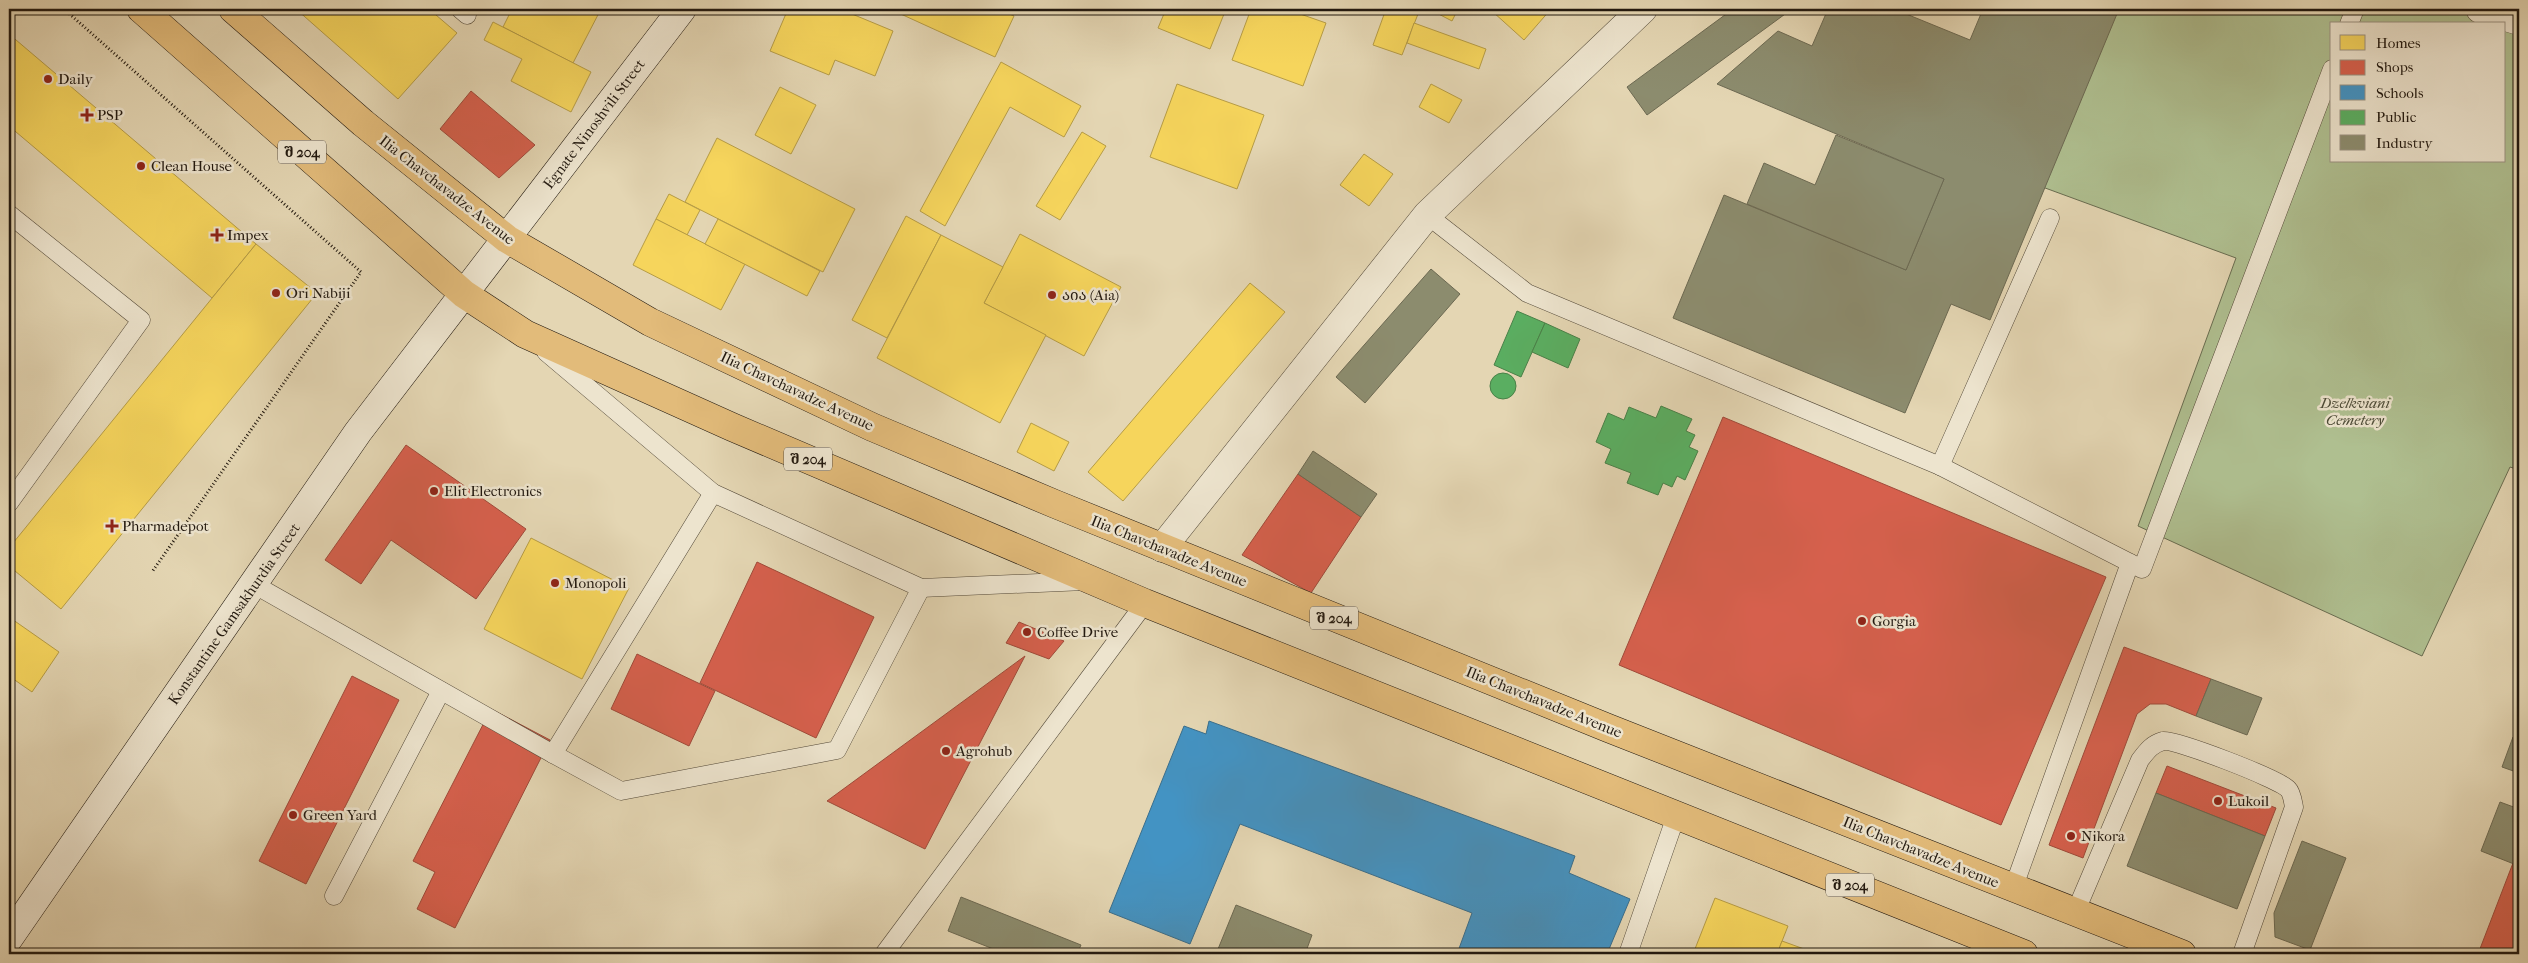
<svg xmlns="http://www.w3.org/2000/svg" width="2528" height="963" font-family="'IM FELL French Canon','Noto Serif Georgian',serif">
  <rect width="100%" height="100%" fill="#e4d6b3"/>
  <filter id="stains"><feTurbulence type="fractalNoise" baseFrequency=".004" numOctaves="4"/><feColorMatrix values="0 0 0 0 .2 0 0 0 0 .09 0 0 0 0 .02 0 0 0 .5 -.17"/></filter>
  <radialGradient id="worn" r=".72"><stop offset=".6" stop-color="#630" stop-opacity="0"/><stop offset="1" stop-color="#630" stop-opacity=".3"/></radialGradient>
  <path fill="#afbf90" stroke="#686c50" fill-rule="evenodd" d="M2114,9H2519V470L2510,467L2422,656L2138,526L2236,258L2037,185ZM2332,24H2504V161H2332Z"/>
  <g fill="#f6d55c" stroke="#b69c45">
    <path d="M9,9H19L9,22Z"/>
    <path d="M296,9H429L457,33L398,99Z"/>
    <path d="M512,9H601L573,63L503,27Z"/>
    <path d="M788,9H840L893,31L875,76L835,60L829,75L770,51Z"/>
    <path d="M999,9L1014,16L995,57L892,10Z"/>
    <path d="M1166,9H1226L1210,49L1158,28Z"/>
    <path d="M1251,9H1286L1326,23L1303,86L1232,60Z"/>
    <path d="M1386,9H1403L1418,14L1402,55L1373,45Z"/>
    <path d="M1429,9H1458L1452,21Z"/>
    <path d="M1496,9H1551L1524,40L1493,12Z"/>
    <path d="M493,22L591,72L571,112L511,81L522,59L484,40Z"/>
    <path d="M1414,23L1486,49L1479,69L1407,43Z"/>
    <path d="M9,34L256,244L212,298L9,126Z"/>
    <path d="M1001,62L1081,106L1064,137L1010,107L945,226L920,211Z"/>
    <path d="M1177,84L1264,115L1237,189L1150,157Z"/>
    <path d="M1431,84L1462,100L1449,123L1419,107Z"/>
    <path d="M780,87L816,105L791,154L755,135Z"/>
    <path d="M1082,132L1106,146L1060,220L1036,206Z"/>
    <path d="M717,138L855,209L823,272L685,202Z"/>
    <path d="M1364,154L1393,174L1369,206L1340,185Z"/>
    <path d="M669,194L700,210L687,235L656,219Z"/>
    <path d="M906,216L941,235L887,338L852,320Z"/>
    <path d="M656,219L745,264L721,310L633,265Z"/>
    <path d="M718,219L820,271L807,296L705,244Z"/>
    <path d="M1020,234L1121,287L1084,356L984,303Z"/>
    <path d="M941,235L1003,267L984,303L1046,335L1000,423L877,358Z"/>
    <path d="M256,244L317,293L61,609L9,566V548Z"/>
    <path d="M1250,283L1285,312L1123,501L1088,472Z"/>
    <path d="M1031,423L1069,442L1054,471L1017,452Z"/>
    <path d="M531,538L629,588L582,679L484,629Z"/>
    <path d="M9,617L59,652L32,692L9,676Z"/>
    <path d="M1715,898L1788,926L1777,954H1693Z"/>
    <path d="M1782,941L1818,954H1777Z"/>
  </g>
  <g fill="#d6604d" stroke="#a04a3a">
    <path d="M471,91L535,145L499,178L440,129Z"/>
    <path d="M1723,417L2106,577L2001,825L1619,665Z"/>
    <path d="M406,445L526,529L476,599L391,540L361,584L325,560Z"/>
    <path d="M1298,474L1361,517L1311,593L1242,555Z"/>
    <path d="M757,562L874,617L816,738L700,683Z"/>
    <path d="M1019,622L1064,641L1049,659L1006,643Z"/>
    <path d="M2124,647L2211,679L2196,716L2166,704H2150L2137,714L2083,858L2049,845Z"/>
    <path d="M637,654L715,691L689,746L611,709Z"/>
    <path d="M1025,656L925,849L827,801Z"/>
    <path d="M352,676L399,700L306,884L259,861Z"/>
    <path d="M491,709L550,740L455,928L417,909L435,872L413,861Z"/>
    <path d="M2167,766L2276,808L2265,836L2156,793Z"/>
    <path d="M2513,863L2519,866V954H2478Z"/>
  </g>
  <path fill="#4393c3" stroke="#396e8d" d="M1209,721L1575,856L1569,873L1630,899L1607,954H1576L1562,949L1560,954H1457L1472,913L1240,824L1190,944L1109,912L1184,726L1206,734Z"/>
  <g fill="#5aae61" stroke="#498148">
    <path d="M1517,311L1545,323L1521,377L1494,365Z"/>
    <path d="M1545,323L1580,339L1568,368L1532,352Z"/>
    <circle cx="1503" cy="386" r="13"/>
    <path d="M1661,406L1692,419L1686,431L1695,435L1689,447L1698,451L1685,480L1677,476L1672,487L1663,483L1658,495L1627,483L1631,473L1605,463L1611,449L1596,442L1608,413L1624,420L1629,407L1656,418Z"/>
  </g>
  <g fill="#8c8c6e" stroke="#6c6952">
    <path d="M1733,9H1792L1647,115L1627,87Z"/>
    <path d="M1828,9H1894L1970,40L1983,9H2119L1990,320L1951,304L1905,413L1673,318L1724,195L1906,270L1944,179L1717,84L1778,31L1812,46Z"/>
    <path d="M1836,135L1944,179L1906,270L1747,204L1764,163L1815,185Z"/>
    <path d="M1431,269L1460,294L1365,403L1336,377Z"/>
    <path d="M1313,451L1377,494L1361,517L1298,474Z"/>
    <path d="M2211,679L2262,698L2247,735L2196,716Z"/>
    <path d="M2513,737L2519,740V773L2502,767Z"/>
    <path d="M2156,793L2265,836L2237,909L2127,866Z"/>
    <path d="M2500,802L2519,809V866L2481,851Z"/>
    <path d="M2302,841L2346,858L2310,950L2275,937L2274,913Z"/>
    <path d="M961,897L1081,945L1077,954H1006L948,931Z"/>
    <path d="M1236,905L1312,935L1305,954H1216Z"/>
  </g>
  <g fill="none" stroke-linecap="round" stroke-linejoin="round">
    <g stroke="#524838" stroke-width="19">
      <g id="lane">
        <path d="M460,9L467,15"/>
        <path d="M2349,24L2355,9"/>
        <path d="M9,214L141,320L9,503"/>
        <path d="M1427,215L1527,293L1940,466L2142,569L2332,69"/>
        <path d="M546,352L713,493L921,588L1085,581"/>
        <path d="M1940,466L2050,218"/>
        <path d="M255,585L553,754L713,493"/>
        <path d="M553,754L621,791L837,750L921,588"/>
        <path d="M2013,889L2130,563"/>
        <path d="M334,896L441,691"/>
        <path d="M2075,913L2140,760C2147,751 2152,744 2163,741C2175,739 2279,779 2288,789C2292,793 2293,802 2294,807L2242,954"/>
        <path d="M884,954L1145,603"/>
        <path d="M1628,954L1676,816"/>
      </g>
    </g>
    <g stroke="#524838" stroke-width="29">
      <g id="street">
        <path d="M2480,9L2519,21"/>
        <path d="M1162,548L1427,215L1643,9"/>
      </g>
    </g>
    <g stroke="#21180f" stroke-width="29">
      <path id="secondary" d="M9,938L358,432L682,9"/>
    </g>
    <g stroke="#21180f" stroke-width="29">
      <g id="primary">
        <path d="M141,9L464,294L525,334L732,427L1145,603L2024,954"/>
        <path d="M233,9L363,123L507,239L650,322L872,427L1055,504L1608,728L2182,954"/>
      </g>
    </g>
    <path stroke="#21180f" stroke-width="3" stroke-dasharray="1 2.5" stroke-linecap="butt" d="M64,9L361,272L152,572"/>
    <use href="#lane" stroke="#ede4ce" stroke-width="18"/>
    <use href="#street" stroke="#ede4ce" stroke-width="28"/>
    <use href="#secondary" stroke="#ede4ce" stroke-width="28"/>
    <use href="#primary" stroke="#e2bb7a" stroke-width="28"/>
  </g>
  <g fill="#8f2418" stroke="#ede4ce" stroke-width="2">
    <circle cx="48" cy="79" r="5"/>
    <path d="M84.5 107.5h5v5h5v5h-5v5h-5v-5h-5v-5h5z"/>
    <circle cx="141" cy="166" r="5"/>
    <path d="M214.5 227.5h5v5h5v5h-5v5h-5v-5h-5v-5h5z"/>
    <circle cx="276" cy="293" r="5"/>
    <circle cx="1052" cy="295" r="5"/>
    <circle cx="434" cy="491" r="5"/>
    <path d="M109.5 518.5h5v5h5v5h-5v5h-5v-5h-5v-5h5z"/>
    <circle cx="555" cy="583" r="5"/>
    <circle cx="1862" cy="621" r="5"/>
    <circle cx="1027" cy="632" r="5"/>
    <circle cx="946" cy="751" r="5"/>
    <circle cx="2218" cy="801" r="5"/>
    <circle cx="293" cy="815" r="5"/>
    <circle cx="2071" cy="836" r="5"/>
  </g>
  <g text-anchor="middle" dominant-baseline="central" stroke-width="5" stroke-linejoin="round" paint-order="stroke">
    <g fill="#ede4ce" stroke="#5e5548" stroke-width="1">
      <rect x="278" y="140.5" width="48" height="23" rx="4"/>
      <rect x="784" y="447.5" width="48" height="23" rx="4"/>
      <rect x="1310" y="606.5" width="48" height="23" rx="4"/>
      <rect x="1826" y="873.5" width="48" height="23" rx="4"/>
    </g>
    <g font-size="14" font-weight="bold" fill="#21180f">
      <text x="302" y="152">შ 204</text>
      <text x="808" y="459">შ 204</text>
      <text x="1334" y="618">შ 204</text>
      <text x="1850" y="885">შ 204</text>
    </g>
    <g font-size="15" fill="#21180f" stroke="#ede4ce" text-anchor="start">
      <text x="58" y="79">Daily</text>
      <text x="97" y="115">PSP</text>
      <text x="151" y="166">Clean House</text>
      <text x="227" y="235">Impex</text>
      <text x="286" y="293">Ori Nabiji</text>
      <text x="1062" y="295">აია (Aia)</text>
      <text x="444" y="491">Elit Electronics</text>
      <text x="122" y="526">Pharmadepot</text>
      <text x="565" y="583">Monopoli</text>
      <text x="1872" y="621">Gorgia</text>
      <text x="1037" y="632">Coffee Drive</text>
      <text x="956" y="751">Agrohub</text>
      <text x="2228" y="801">Lukoil</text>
      <text x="303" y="815">Green Yard</text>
      <text x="2081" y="836">Nikora</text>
    </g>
    <g font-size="15" fill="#21180f" stroke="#ede4ce">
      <text transform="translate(594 124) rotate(-53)">Egnate Ninoshvili Street</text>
      <text transform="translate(447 190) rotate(38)">Ilia Chavchavadze Avenue</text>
      <text transform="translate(797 391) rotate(25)">Ilia Chavchavadze Avenue</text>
      <text transform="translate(1169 551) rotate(22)">Ilia Chavchavadze Avenue</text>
      <text transform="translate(234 614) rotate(-55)">Konstantine Gamsakhurdia Street</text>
      <text transform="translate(1544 702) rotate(22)">Ilia Chavchavadze Avenue</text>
      <text transform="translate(1921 852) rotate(22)">Ilia Chavchavadze Avenue</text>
    </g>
    <g font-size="15" font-style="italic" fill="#4c4a36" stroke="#ede4ce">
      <text x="2355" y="403">Dzelkviani<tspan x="2355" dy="17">Cemetery</tspan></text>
    </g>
  </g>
  <rect width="2528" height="963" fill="none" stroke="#e4d6b3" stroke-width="30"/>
  <rect x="10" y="10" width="2508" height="943" fill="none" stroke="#21180f" stroke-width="2.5"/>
  <rect x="15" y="15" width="2498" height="933" fill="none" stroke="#21180f"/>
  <rect x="2330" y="22" width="175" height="140" fill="#ede4ce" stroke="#9b9282"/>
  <rect x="2340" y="35" width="25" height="15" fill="#f6d55c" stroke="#9b9282"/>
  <text x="2376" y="48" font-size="15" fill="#21180f">Homes</text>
  <rect x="2340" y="60" width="25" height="15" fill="#d6604d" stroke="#9b9282"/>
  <text x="2376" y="72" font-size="15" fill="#21180f">Shops</text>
  <rect x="2340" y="85" width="25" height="15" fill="#4393c3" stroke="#9b9282"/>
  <text x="2376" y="98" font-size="15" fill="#21180f">Schools</text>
  <rect x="2340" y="110" width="25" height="15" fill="#5aae61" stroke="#9b9282"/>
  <text x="2376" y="122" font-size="15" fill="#21180f">Public</text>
  <rect x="2340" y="135" width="25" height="15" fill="#8c8c6e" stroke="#9b9282"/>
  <text x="2376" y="148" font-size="15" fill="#21180f">Industry</text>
  <rect width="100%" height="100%" filter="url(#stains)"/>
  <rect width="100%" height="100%" fill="url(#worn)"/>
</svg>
